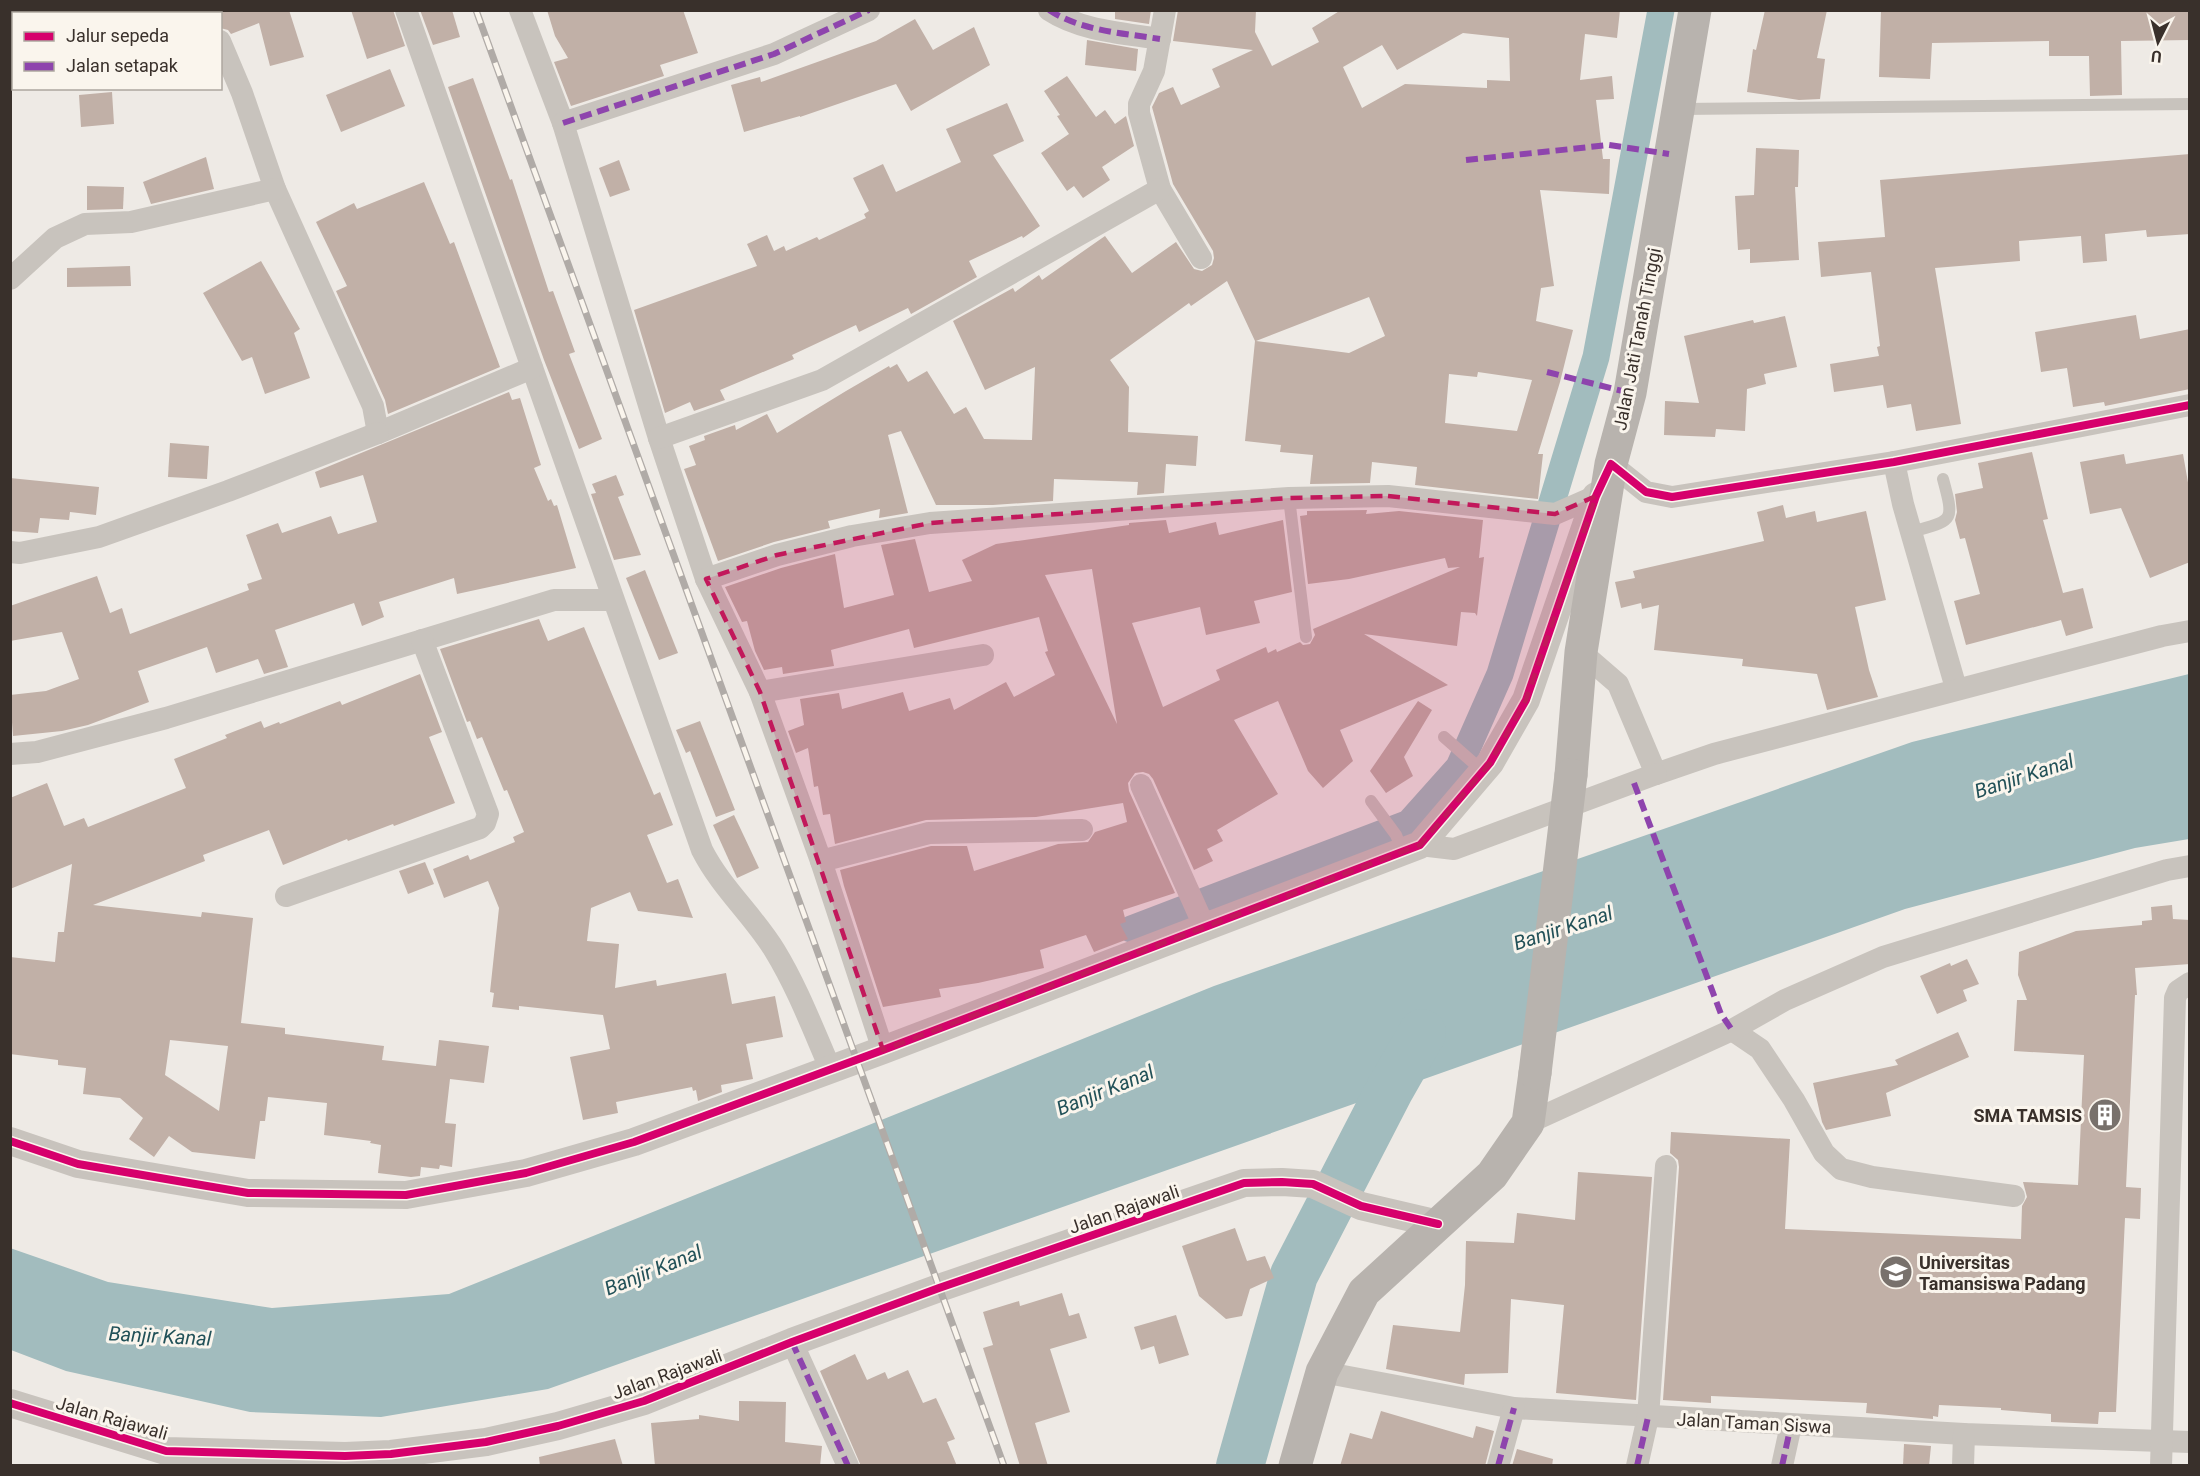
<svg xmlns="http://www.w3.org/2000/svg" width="2200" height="1476" font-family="Roboto,sans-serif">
  <rect width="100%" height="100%" fill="#eeeae5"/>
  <path fill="#a2bcbe" d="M2189,674V839L2135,848L1905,909L548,1389L381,1417L250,1412L66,1371L11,1350L10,1248L108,1282L272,1308L449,1294L1214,986L1912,742Z"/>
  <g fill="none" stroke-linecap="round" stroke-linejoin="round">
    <path stroke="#a2bcbe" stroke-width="27" d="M1131,929L1409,823L1459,767L1500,674L1596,357L1661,10"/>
    <path stroke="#a2bcbe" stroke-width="48" d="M1240,1466L1294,1275L1389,1091L1422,1033"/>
  </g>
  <g fill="#c1b0a7" fill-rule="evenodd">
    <path d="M222,10H289L304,57L270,66L259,23L231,34L228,30L220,28Z"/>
    <path d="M351,10H393L405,46L367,59Z"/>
    <path d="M420,10H452L460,37L433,45Z"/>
    <path d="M547,10H683L698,53L660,65L664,76L571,106L554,62L568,58L555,36Z"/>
    <path d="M1115,10H1151L1149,24L1115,19Z"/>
    <path d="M1178,10H1256L1255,32L1272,66L1319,42L1312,28L1341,10H1620L1617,38L1585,34L1580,80L1612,76L1614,99L1596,100L1603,159H1610L1609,194L1540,190L1554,286L1541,288L1536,321L1573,330L1560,382L1538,454H1543L1538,499L1415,485L1417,467L1372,462L1370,483L1310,484L1313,455L1280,452L1281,445L1245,441L1255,341L1227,281L1191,306L1189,303L1110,360L1129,387L1128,432L1198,436L1196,466L1166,464L1164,493L1137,495L1138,482L1054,479L1053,501L993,505H936L901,431L888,435L908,513L879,518L880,509L828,521L830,528L774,542L718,561L684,469L696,465L689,446L705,440L704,436L735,425L736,430L767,414L777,433L846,391L889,366L890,368L897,364L908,382L927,371L954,414L966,407L984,439L1032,440L1035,367L985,390L953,321L1013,288L1015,292L1039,275L1042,280L1105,236L1132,273L1176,242L1194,269L1202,271L1212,265L1214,258L1213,251L1173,184L1152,107L1159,93L1173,87L1181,105L1220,87L1212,69L1253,50L1173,41ZM1463,33L1509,38L1510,81L1487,80V88L1405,84L1362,108L1343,67L1382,45L1397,70ZM1369,297L1385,336L1349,353L1256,341ZM1478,372L1532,380L1517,431L1445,423L1449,374L1477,377Z"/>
    <path d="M1765,10H1827L1817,58L1825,59L1820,99L1799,100L1747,92L1753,49L1756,50Z"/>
    <path d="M1881,10H2190V40L2121,41L2122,95L2090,96L2089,56H2049V41L1932,43L1930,79L1879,77Z"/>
    <path d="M915,19L933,50L974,27L990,65L911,111L896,84L800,117V116L744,132L731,85L760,77L761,82L876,41Z"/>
    <path d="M1087,40L1138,49L1136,71L1085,65Z"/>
    <path d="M390,69L405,106L341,132L326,95Z"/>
    <path d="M1067,76L1096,117L1105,110L1115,124L1126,116L1134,146L1102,167L1110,180L1083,198L1074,186L1067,191L1041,153L1069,134L1057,116L1060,115L1044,91Z"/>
    <path d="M473,78L510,180L512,179L549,292L553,291L575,352L569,354L602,439L579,449L544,360L448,87Z"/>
    <path d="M112,92L114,124L81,127L79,95Z"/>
    <path d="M1007,103L1024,141L993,155L1040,226L1023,238L1022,236L969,261L977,277L911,314L908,308L859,332L856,325L792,355L794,359L720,390L725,400L694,411L690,402L665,413L634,310L757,266L747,244L767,235L774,251L784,246L786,251L817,237L819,240L866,218L864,214L869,211L853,178L883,164L896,192L961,162L946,129Z"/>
    <path d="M1756,148L1799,150L1798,187H1795L1799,260L1750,263V249L1738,250L1735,196L1754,195Z"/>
    <path d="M2190,154V234L2147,237L2146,230L2105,234L2107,261L2083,263L2081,236L2019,241L2020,261L1935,268L1961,424L1916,431L1911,404L1887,408L1883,385L1834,392L1830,364L1879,356L1877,347L1880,346L1871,272L1821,277L1818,242L1885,237L1880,180Z"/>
    <path d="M206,157L214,189L151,204L143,182Z"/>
    <path d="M619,160L630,190L610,197L599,168Z"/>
    <path d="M424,182L450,244L454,242L500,367L388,414L385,400L336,291L347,286L316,222L354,203L357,209Z"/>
    <path d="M87,186L124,187L123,209L87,210Z"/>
    <path d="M261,261L300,329L294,333L310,378L265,394L252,357L242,361L203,293Z"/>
    <path d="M130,266L131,286L67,287V268Z"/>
    <path d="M2136,315L2140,339L2190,329V389L2105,406L2104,402L2073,407L2067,368L2041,372L2035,332Z"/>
    <path d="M1785,316L1797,367L1764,374L1766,384L1747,389L1745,431L1716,429L1715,437L1664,435L1665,401L1699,403L1684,336L1753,320L1754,323Z"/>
    <path d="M509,392L512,400L520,398L541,465L534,468L548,501L551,499L554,506L557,505L576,568L457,594L454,578L379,602L384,617L362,626L354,603L275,630L288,667L264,674L258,659L216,673L207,647L138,671L149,702L88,725L62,731L13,736L10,695L46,691L79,679L62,632L10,641V606L97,576L110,613L122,608L130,634L249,590L247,584L262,579L246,535L278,523L282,533L331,516L338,534L377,522L363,475L320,488L315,472Z"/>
    <path d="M170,443L209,446L207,479L168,477Z"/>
    <path d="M2032,452L2048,519L2043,520L2063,593L2083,588L2093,628L2066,636L2061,620L1966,645L1954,601L1980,594L1965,538L1960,539L1955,520L1957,512L1955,494L1983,488L1978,463Z"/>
    <path d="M2124,454L2126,464L2183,454L2190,494V562L2150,578L2121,508L2090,514L2080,462Z"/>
    <path d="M616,475L624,495L618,497L641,555L614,560L591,494L596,493L592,484Z"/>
    <path d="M10,478L99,487L96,515L70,512L69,520L40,518L38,533L10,531Z"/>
    <path d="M1783,505L1786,518L1815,511L1817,522L1866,511L1886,600L1855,607L1869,670L1878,697L1827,710L1817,674L1742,666L1743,659L1654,650L1659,605L1642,609L1641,603L1621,608L1615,582L1635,578L1633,571L1764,541L1757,512Z"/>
    <path d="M1367,510L1366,514L1399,511L1483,520L1479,558L1484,557L1477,616L1475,613L1461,612L1457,646L1364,634L1448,685L1340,730L1353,761L1323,788L1308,771L1278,701L1234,720L1278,794L1217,830L1223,841L1207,849L1213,861L1194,870L1153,779L1149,774L1143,772L1135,773L1128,783L1129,791L1175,893L1123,910L1126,922L1120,924L1128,939L1094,952L1086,935L1040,950L1044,968L978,983L939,989L941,997L883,1007L844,886L840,870L931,846H967L974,871L1058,844L1088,842L1095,832L1127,822L1123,803L1036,817L926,820L835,844L830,814L823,815L818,786L814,787L808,748L796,753L788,731L804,725L800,699L839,693L842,709L903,692L909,711L950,698L954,710L1006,682L1014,697L1055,675L1045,652L1048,651L1039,617L914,648L909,629L831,650L834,666L783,674L782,667L764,670L755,651L747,621L742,622L725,587L781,568L835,554L844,608L894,595L881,545L915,539L929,592L972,581L962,560L996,544L1129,525V523L1166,520L1169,533L1216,522L1219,535L1283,520L1292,592L1254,601L1260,623L1206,635L1200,607L1132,623L1163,707L1220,680L1216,670L1266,647L1268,653L1276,649L1277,652L1300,642L1303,645L1310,644L1315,635L1313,629L1460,567L1448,568L1445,558L1349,579L1308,584L1300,516L1307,515V511ZM1092,569L1117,724L1045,575Z"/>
    <path d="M645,570L678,653L659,660L626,578Z"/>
    <path d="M539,619L548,641L584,627L654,795L660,792L673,825L647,835L667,883L678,879L693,918L638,911L630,892L591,908L587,941L619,944L615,988L656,980L657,986L726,973L732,1004L775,996L783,1037L746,1044L753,1079L721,1085L722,1092L698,1101L696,1090L693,1091L692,1087L616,1102L618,1113L583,1120L570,1057L610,1049L603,1015L519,1006V1010L492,1007L494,993L490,992L499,908L488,881L444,898L433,869L468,855L470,860L515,842L513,837L524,832L507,790L504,791L482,737L477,739L470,721L467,722L440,649Z"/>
    <path d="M420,674L442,732L429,737L455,803L394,826L393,824L348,841L347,839L283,865L269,830L203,855L205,861L93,905L201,917L202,912L253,918L241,1023L285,1028V1034L384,1046L382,1060L436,1066L439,1040L489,1046L484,1083L450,1079L445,1123L456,1124L452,1167L440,1165L439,1169L421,1167L420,1176L411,1177L378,1173L381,1145L370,1143L371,1141L324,1135L327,1103L268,1097L265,1121H260L255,1159L192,1152L169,1136L154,1157L129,1139L143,1118L120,1098L83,1094L86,1068L58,1065V1060L10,1054V957L55,962L58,932H64L72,864L10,889V798L47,783L64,826L84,818L88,827L186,788L174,759L227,738L225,735L261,721L264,728L279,722L280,724L340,701L342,705ZM170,1040L228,1046L219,1111L165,1075Z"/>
    <path d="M1418,701L1432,710L1404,757L1413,776L1386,793L1370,771Z"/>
    <path d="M700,721L735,810L716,817L690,751L686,753L676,730Z"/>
    <path d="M734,815L759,868L737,878L713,825Z"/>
    <path d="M425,862L434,884L408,894L399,871Z"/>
    <path d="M2172,905L2173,919L2190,920V964L2135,968L2137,995H2135L2126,1187L2141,1188L2140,1219L2125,1218L2116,1412H2099L2098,1424L2051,1422V1414L2001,1410V1408L1939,1405L1938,1417L1933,1416V1419L1866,1413L1867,1403L1711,1396V1403L1663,1400L1679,1167L1678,1160L1670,1153L1671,1132L1790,1139L1785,1229L2021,1239L2022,1206L2027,1197L2023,1182L2078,1185L2084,1055L2014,1051L2017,1000H2027L2018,975L2019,952L2076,931L2142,925V921L2152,920L2151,907Z"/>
    <path d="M1967,959L1979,984L1963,990L1967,1001L1937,1014L1920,976L1950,963L1951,966Z"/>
    <path d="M1958,1032L1969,1057L1886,1093L1891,1116L1826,1130L1822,1122L1813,1083L1898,1065L1895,1060Z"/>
    <path d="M1578,1172L1652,1177L1636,1400L1556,1393L1564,1305L1511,1299L1508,1373L1465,1374L1464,1385L1386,1369L1393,1325L1460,1332L1465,1285L1466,1241L1514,1243L1517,1213L1575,1220Z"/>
    <path d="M1235,1228L1247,1261L1265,1256L1274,1278L1250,1289L1242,1316L1226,1319L1199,1296L1182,1246Z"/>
    <path d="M1062,1293L1069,1316L1079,1313L1087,1338L1050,1349L1070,1412L1035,1423L1048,1466H1020L983,1348L993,1345L983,1312L1019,1301L1020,1306Z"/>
    <path d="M1176,1315L1189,1355L1159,1364L1154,1346L1141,1350L1134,1327Z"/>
    <path d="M855,1354L867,1380L885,1372L888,1379L908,1370L923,1403L936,1398L955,1439L947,1442L957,1466H861L820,1371Z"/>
    <path d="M739,1401L786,1402L785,1442L822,1446L820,1466H655L651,1423L699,1419V1415L739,1421Z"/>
    <path d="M1381,1411L1473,1438L1476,1426L1494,1431L1485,1466H1340L1350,1433L1372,1439Z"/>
    <path d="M615,1439L623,1466H540L539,1457Z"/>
    <path d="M1904,1444L1931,1446L1929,1466H1903Z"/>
    <path d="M1517,1449L1553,1459L1552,1466H1512Z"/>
  </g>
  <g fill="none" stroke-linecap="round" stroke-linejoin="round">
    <g stroke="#c8c3bd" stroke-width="12">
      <path d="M1681,109L2190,104"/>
      <path d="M1289,498L1306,637"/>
      <path d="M1911,532C1953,520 1955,523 1943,479"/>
      <path d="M1444,737L1477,766L1486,764"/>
      <path d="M1371,801L1396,835L1403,852"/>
    </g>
    <g stroke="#c8c3bd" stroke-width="22">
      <path d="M208,10L209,14"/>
      <path d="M406,10L702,850C722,889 753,915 775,951C797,987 813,1029 830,1068"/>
      <path d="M520,10L563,123L659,438L706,579L760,692L821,861L883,1050"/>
      <path d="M1049,10C1081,31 1123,33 1160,39"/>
      <path d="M1165,10L1154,71L1139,104V113L1160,189L1201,258"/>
      <path d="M76,14L86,10"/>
      <path d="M10,35L14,34"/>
      <path d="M220,41L242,93L275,189L373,406L378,433L532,368"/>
      <path d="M563,123L774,54L869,10"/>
      <path d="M10,279L55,238L85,224L131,222L275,189"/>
      <path d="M659,438L822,380L1160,189"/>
      <path d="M1894,462L1903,504L1956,688"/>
      <path d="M1611,464L1646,492L1672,497L1894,462L2190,405"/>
      <path d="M10,552L20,553L99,537L228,491L378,433"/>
      <path d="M706,579L777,555L852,536L930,523L1289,498L1388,496L1555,514L1596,496"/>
      <path d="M1581,652L1618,684L1656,774L1714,754L2162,636L2190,631"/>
      <path d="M760,692L983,655"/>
      <path d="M10,754L37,752L166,718L554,600H613"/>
      <path d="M1141,785L1200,917L1209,924"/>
      <path d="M1420,845L1454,849L1656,774"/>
      <path d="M821,861L929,833L1082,830"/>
      <path d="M286,896L480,828L485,823L488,814L422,640"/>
      <path d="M1732,1030L1760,1049L1794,1100L1824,1153L1841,1169L1872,1177L2014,1196"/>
      <path d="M1528,1123L1732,1030L1785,1000L1883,957L2167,870L2190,866"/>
      <path d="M792,1342L848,1466"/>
      <path d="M1322,1372L1514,1408L1964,1434L2190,1442"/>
      <path d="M1498,1466L1514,1408"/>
      <path d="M1637,1466L1648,1417L1666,1166"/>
      <path d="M1782,1466L1791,1425"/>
      <path d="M1963,1466L1964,1434"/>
      <path d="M2161,1466L2175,998L2178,991L2190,983"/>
    </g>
    <g stroke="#c8c3bd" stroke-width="28">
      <path d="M10,1141L78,1164L248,1193L406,1195L526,1173L634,1142L883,1050L1420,845L1490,763L1526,700L1596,496"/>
      <path d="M10,1403L166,1451L345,1456L391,1454L486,1442L558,1426L644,1401L792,1342L939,1288L1244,1183L1282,1182L1313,1184L1361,1206L1438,1224"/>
    </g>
    <g stroke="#b8b3ae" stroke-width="33">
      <path d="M1571,775L1581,652L1611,464L1630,393L1695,10"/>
      <path d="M1295,1466L1322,1372L1364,1292L1492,1175L1528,1123L1535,1073"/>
    </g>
    <g stroke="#b0aba7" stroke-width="7">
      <path id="rail" d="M476,10L1004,1466"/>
    </g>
    <use href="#rail" stroke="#faf5ed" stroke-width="4.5" stroke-dasharray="14" stroke-linecap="butt"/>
    <path stroke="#b8b3ae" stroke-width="33" d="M1535,1073L1571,775"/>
    <g stroke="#8e44ad" stroke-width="6" stroke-dasharray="12 6" stroke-linecap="butt">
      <path d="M1049,10C1081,31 1123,33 1160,39"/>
      <path d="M563,123L774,54L869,10"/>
      <path d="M1466,160L1609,145L1669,154"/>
      <path d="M1547,372L1630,393"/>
      <path d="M1634,783L1721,1014L1732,1030"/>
      <path d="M792,1342L848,1466"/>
      <path d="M1498,1466L1514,1408"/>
      <path d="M1637,1466L1648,1417"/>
      <path d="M1782,1466L1791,1425"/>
    </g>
    <g stroke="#faf5ed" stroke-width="11">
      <g id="cycleway">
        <path d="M10,1141L78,1164L248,1193L406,1195L526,1173L634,1142L883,1050L1420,845L1490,763L1526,700L1596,496L1611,464L1646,492L1672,497L1894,462L2190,405"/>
        <path d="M10,1403L166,1451L345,1456L391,1454L486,1442L558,1426L644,1401L792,1342L939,1288L1244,1183L1282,1182L1313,1184L1361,1206L1438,1224"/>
      </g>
    </g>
    <use href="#cycleway" stroke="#d6006c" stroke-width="8"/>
  </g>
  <path fill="#c2185b" fill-opacity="0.2" stroke="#c2185b" stroke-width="4.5" stroke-dasharray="12 8" stroke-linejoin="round" d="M1388,496L1555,514L1596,496L1526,700L1490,763L1420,845L883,1050L760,692L706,579L777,555L930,523L1289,498Z"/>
  <defs>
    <g id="building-disc" transform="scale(1.725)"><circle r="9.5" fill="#78716c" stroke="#faf5ed"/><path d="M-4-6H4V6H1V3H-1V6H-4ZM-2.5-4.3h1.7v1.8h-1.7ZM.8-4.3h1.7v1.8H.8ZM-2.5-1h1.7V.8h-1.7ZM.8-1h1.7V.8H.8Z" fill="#fff"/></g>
    <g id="university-disc" transform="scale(1.725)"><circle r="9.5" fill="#78716c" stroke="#faf5ed"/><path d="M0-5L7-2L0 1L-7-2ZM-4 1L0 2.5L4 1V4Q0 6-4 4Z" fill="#fff"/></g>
  </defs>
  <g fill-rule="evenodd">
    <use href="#building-disc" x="2105" y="1115"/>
    <use href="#university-disc" x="1896" y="1272"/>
  </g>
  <g text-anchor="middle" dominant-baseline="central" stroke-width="6" stroke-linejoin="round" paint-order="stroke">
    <g font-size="18" fill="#39302b" stroke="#faf5ed">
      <text transform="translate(1637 339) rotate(-79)">Jalan Jati Tanah Tinggi</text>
      <text transform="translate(1124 1209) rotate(-19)">Jalan Rajawali</text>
      <text transform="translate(667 1374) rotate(-20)">Jalan Rajawali</text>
      <text transform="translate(112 1418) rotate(16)">Jalan Rajawali</text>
      <text transform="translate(1754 1423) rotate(3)">Jalan Taman Siswa</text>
    </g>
    <g font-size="18" font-weight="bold" fill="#39302b" stroke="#faf5ed" text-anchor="end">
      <text x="2082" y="1115">SMA TAMSIS</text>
      <text x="1919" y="1262" text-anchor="start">Universitas<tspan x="1919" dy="21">Tamansiswa Padang</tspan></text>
    </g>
    <g font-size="20" font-style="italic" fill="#225158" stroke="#faf5ed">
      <text transform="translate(2024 776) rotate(-18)">Banjir Kanal</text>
      <text transform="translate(1563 928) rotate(-18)">Banjir Kanal</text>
      <text transform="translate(1105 1090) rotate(-22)">Banjir Kanal</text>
      <text transform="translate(653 1270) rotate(-22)">Banjir Kanal</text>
      <text transform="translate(160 1336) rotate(3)">Banjir Kanal</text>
    </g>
  </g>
  <rect width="2200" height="1476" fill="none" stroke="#39302b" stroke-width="24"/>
  <rect x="12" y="12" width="210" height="78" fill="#faf5ed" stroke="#ada69f" stroke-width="1.5"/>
  <rect x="24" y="32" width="30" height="9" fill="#d6006c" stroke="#ada69f" stroke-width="1.5"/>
  <text x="66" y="42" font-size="18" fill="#39302b">Jalur sepeda</text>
  <rect x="24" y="62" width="30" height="9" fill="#8e44ad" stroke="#ada69f" stroke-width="1.5"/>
  <text x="66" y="72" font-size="18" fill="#39302b">Jalan setapak</text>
  <g transform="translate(2158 42) rotate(186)" stroke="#faf5ed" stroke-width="4.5" paint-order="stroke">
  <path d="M0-4.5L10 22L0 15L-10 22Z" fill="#39302b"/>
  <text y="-9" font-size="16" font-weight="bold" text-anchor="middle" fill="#39302b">U</text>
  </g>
</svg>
